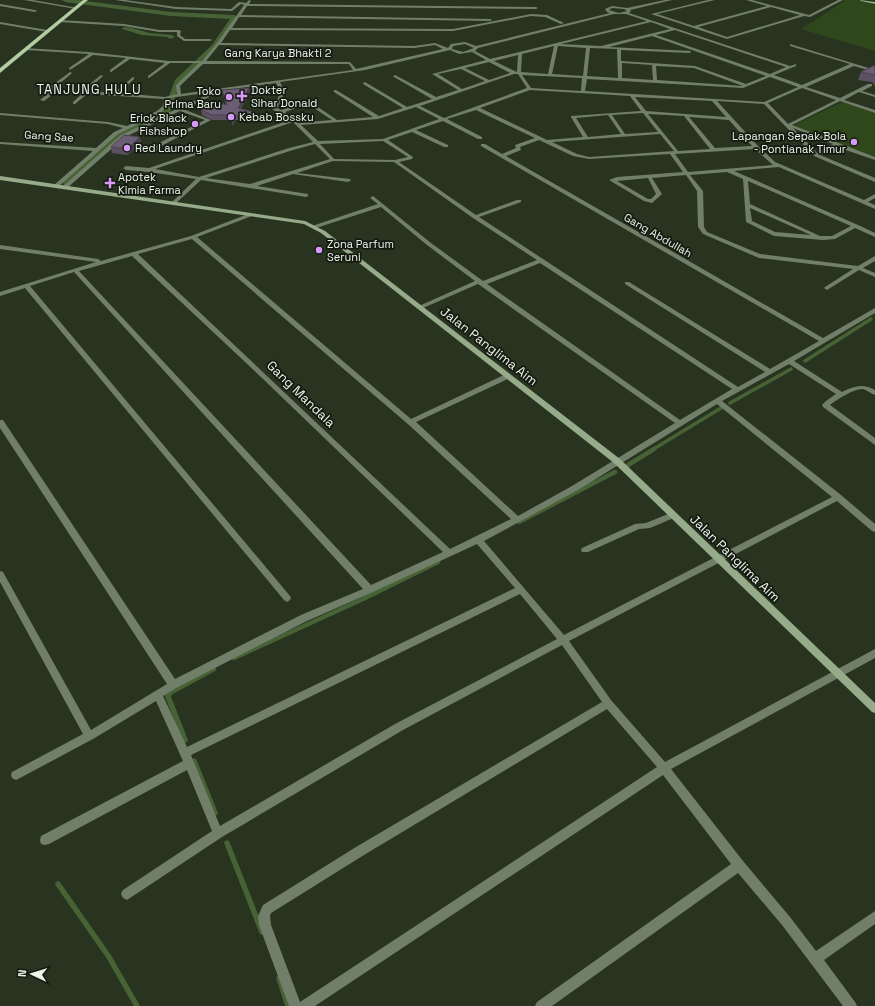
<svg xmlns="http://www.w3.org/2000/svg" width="875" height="1006" font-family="'Space Grotesk',sans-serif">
  <rect width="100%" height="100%" fill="#283420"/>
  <g fill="#2e481c">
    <path d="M846,0H859L875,5V51L801,29Z"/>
    <path d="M843,102L875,113V157L792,126Z"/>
  </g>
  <path fill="#476336" d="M124,27L132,28L150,33L172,35L175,37L170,39L167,37L142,35L122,29Z"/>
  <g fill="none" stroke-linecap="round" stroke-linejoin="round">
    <g stroke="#476336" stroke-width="3.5">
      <path d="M805,361L871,319"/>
      <path d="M730,403L791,369"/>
      <path d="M652,450L721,408"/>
    </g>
    <g stroke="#476336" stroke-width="4.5">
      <path d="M628,465L654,449"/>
      <path d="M519,522L615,472"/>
      <path d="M234,658L363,599L438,562"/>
      <path d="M168,694L214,669"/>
    </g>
    <g stroke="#476336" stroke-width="5.5">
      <path d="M170,693L167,694L185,740"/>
      <path d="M194,761L215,813"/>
      <path d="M227,843L262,932"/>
      <path d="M58,884L109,957L137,1006"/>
      <path d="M279,978L288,1006"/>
    </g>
    <path fill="#476336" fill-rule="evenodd" d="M62,0H78L171,12L234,15L237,17L216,47L180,82L170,113L123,137L70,185H64L63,183L64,181L117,133L164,110L175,80L212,45L230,19L171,16L65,2Z"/>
    <g fill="#717f6a" fill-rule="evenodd">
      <path d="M24,0H33L78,8L76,9Z"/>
      <path d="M115,0H125L176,7L231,9L239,2L246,3L249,0L251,1L249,4L536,7L538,8L536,9L247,6L241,15L490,19L492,20L490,21L239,17L232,28L453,29L531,14L547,15L564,23L561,24L545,17L531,16L453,31L230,30L221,43L414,46L435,43L448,48L451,44L465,42L476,46L610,13L607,12L605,9L612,6L627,8L665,0H672L630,10L631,11L629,13L790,66L796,64V66L774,75L802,85L850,64L790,46V44L875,70V72L854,66L806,87L840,98L868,84H872V86L862,91L875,95V97L859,92L844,100L875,110V113L840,101L792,125L875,157V160L837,147L820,155L875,178V182L814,156L764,104L717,101L758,146L775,162L864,200L875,194V198L868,202L875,205V209L779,167L734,171L858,225L875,233V237L855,228L835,239L823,240L774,236L746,222L743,179L727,172L690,175L703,191L704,227L707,232L760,254L858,266L875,256V261L863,268L875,273V277L859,270L827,290L824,288L825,287L853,269L759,258L703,234L698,227L697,191L686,175L652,178L662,194L652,203L644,201L609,180L617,177L683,172L670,154L589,159L573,156L539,140L520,147L521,150L506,156L823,338L875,308V313L794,361L842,392C854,386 863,383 875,390V395C871,394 867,390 863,389C855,388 836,400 830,405L875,438V445L823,407L822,405L826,401L836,394L789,364L722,401L841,495L875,524V532L872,531L837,501L569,641L611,700L665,762L875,649V658L671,769L743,861L790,917L816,951L875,911V924L824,960L855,1002L857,1006H843L782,925L738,873L552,1006H535L537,1002L731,864L663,775L315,1006H289L259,925L258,916L263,905L356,847L602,702L562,645L403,730L222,837L127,900L123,898L121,894L123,890L212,831L187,770L49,844L45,845L41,844L40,840L41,836L183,761L156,701L93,739L20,778L16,780L12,778L11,775L12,772L83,734L0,582V571L3,572L91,730L167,684L0,428V420H3L175,679L301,615L363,589L74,272L30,286L290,596L291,598L290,600L287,602L284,600L25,288L0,296V292L96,262L0,249V245L98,259L101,261L191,236L248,214H252V216L197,237L411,419L506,374H510L511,376L510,378L416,422L518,516L572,486L675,423L478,284L423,308H419V306L475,281L427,245L381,207L316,228H312V226L378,204L370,198L373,196L431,243L483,281L537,260L473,218L394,162L333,161L297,173L350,179L351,180L348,182L293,174L257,186L308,194V196L306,197L201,180L174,205L171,203L172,202L196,179L149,172L126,170L123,168L126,166L149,168L290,120L272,109L281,92L276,83L218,91V93L183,109L211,120L163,145L154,153L150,152L159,143L205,120L180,111L125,137L66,189H62V187L121,135L213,92L169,98L167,106L161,113L118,134L58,187H54V185L93,151L0,144V142L96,148L114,132L123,128L108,124L0,115V113L108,122L127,126L157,111L163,106L164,99L87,94L75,104H73V102L82,94L56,92L44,101L40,100L51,91H47V89L70,72L72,73L71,74L53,89L81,91L101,75L103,76L102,77L86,91L114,93L133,77H134V79L119,93L165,97L177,94L176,85L199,63H170L149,78H148V76L165,63L130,59L111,72H110V70L126,58L93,55L70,70L69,68L89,54L26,50L25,48L88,52L169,61H202L217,43L244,5L241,4L232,11L176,9ZM612,8L624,9L627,11L619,13L609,10ZM614,14H626L647,21L490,59L475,51L478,48ZM651,22L670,29L601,46L561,44ZM675,30L786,67L770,74L656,35ZM652,36L766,76L746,84L695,66L621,61V50L690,53L691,51L609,47ZM465,44L474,48L463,52L452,49L453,46ZM219,45L414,48L435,45L443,49L356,69L350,62L206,61ZM554,46L548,74L521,72L522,54ZM558,46L586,48L583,76L552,74ZM590,48L617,49L618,78L587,76ZM450,50L459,54L472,52L486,60L432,74L458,90L436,97L395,75L393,76L394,77L432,99L407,107L365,82L363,83V84L403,108L379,116L336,90H334V92L373,117L337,120L309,101L281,110L277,108L285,92L280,82L365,70ZM518,55L517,72L494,61ZM489,62L510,73L489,80L465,68ZM622,63L652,65L653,80L622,78ZM203,64H349L353,70L181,94L180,86L183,83ZM656,66L694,68L743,86L657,80ZM461,69L485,81L462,89L438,74ZM514,74H518L527,88L444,118L420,106ZM522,75L582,78L581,91L531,88ZM770,77L798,87L764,102L585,91L587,79L743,88ZM802,88L836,100L788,124L768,103ZM530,90L630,96L641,111L571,116V117L583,137L547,140L480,108ZM635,97L712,101L726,117L646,111ZM308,104L332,120L298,123L285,112ZM416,107L439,119L383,139L318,141L301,125L378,119ZM476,110L535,138L515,145L516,148L502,154L485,144H481V146L819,341L770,369L629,282H625V284L765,372L738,387L479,217L521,202V200H517L476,215L399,162L412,159L413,157L388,140L412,132L444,147H448V145L416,130L443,121L478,139H482V137L447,119ZM643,113L658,132L625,134L612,115ZM648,114L684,116L710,149L678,151ZM608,115L621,134L588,137L576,118ZM689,117L729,120L752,146L715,148ZM293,122L313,142L289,148L199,177L155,169ZM793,128L833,144L817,153ZM660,134L674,151L589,157L577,154L552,142ZM383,141L408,157L395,160L334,159L320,144ZM315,144L330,159L250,184L206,178L293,150ZM755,149L773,165L688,172L675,154ZM648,178L656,194L651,199H648L617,181ZM748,181L851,226L832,236H820L750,204ZM750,208L811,235L775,232L752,221ZM192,239L409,425L511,519L450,549L138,254ZM132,256L262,378L443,552L371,585L79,271ZM540,263L732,389L680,420L487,284ZM717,404L832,497L564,635L484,541L578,490ZM477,544L515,588L187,747L163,696L176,688L307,621L373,592ZM520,594L557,639L395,724L220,826L191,755ZM607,709L657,767L300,1002L271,925L270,916L271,913L364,855Z"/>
      <path d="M708,0H715L657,14L694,26L767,6L746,0H752L809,15L838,0H843L810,17L804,16L727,39L651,14ZM771,7L800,15L727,37L698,27Z"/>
      <path d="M0,4L35,10L37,11L35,12L0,6Z"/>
      <path d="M60,20L124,24L159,30H179L181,31L180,35L185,39H210L212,40L210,41H184L177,36V32H159L124,26L59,22Z"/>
      <path d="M0,22L47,30L49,31L47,32L0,24Z"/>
      <path d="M673,512L677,515L676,517L650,528L639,529L588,552H582L581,550L582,548L635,524L646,523Z"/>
    </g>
    <g fill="#96ab8a" fill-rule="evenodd">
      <path d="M860,0L875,2V4L861,1Z"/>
      <path d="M0,176L305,221L325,231L620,459L875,703V713L872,712L614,463L321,233L304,224L0,180Z"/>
    </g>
    <path fill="#b2cda2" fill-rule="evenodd" d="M83,0H88L0,73V68Z"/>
  </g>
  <g fill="#5c5063">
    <path d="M875,66V86H874V84L872,82L858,80L861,72Z"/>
    <path d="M222,90L250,92L241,109L253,112V121L235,120L233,126L231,120H212L202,115L201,110L226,105Z"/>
    <path d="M140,137L141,142L128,155L112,153L111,147Z"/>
  </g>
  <g fill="#4b4150">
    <path d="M249,88L250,92L239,113L238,108Z"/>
    <path d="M235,116V120L233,126L232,121Z"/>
    <path d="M140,137L141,142L128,155L127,149Z"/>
  </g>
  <g fill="#6b5d73" stroke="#4b4150">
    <path d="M873,66H875V75L861,72Z"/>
    <path d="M249,88L238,108L253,112L252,116H235L232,121L230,115H212L201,110L217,102L227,105L222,90Z"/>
    <path d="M124,135L140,137L127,149L111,147Z"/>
  </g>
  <g fill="#d99af7" stroke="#141a11" stroke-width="1.5">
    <path d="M240 90h4v4h4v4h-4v4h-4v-4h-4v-4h4z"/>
    <circle cx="229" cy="97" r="4"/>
    <circle cx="231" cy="117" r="4"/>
    <circle cx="195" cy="124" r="4"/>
    <circle cx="854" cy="142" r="4"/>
    <circle cx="127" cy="148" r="4"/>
    <path d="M108 177h4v4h4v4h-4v4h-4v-4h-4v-4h4z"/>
    <circle cx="319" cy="250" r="4"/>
  </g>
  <g text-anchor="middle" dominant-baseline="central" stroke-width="3.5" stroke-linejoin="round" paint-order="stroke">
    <g font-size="11" fill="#edf5e8" stroke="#141a11">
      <text x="278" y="53">Gang Karya Bhakti 2</text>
      <text transform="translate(49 136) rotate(4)">Gang Sae</text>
      <text transform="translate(658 235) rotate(30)">Gang Abdullah</text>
    </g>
    <g font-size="11" fill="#edf5e8" stroke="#141a11" text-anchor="start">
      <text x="251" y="90">Dokter<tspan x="251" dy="13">Sihar Donald</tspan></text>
      <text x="221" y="91" text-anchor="end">Toko<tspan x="221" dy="13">Prima Baru</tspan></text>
      <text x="239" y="117">Kebab Bossku</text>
      <text x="187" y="118" text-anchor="end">Erick Black<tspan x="187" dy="13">Fishshop</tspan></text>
      <text x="846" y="136" text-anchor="end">Lapangan Sepak Bola<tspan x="846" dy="13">- Pontianak Timur</tspan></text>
      <text x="135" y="148">Red Laundry</text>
      <text x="118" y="177">Apotek<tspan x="118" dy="13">Kimia Farma</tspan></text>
      <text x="327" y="244">Zona Parfum<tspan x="327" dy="13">Seruni</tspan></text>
    </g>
    <g font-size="13" letter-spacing="1" fill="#edf5e8" stroke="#141a11">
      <text x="89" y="89">TANJUNG HULU</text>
    </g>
    <g font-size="13" fill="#edf5e8" stroke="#141a11">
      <text transform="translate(489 346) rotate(38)">Jalan Panglima Aim</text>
      <text transform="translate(301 394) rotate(44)">Gang Mandala</text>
      <text transform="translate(735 558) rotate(44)">Jalan Panglima Aim</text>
    </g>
  </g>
  <g transform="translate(32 974) rotate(274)" stroke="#141a11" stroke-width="3" paint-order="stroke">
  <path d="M0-3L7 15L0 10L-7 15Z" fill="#edf5e8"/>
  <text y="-6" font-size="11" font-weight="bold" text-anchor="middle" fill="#edf5e8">N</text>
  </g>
</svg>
